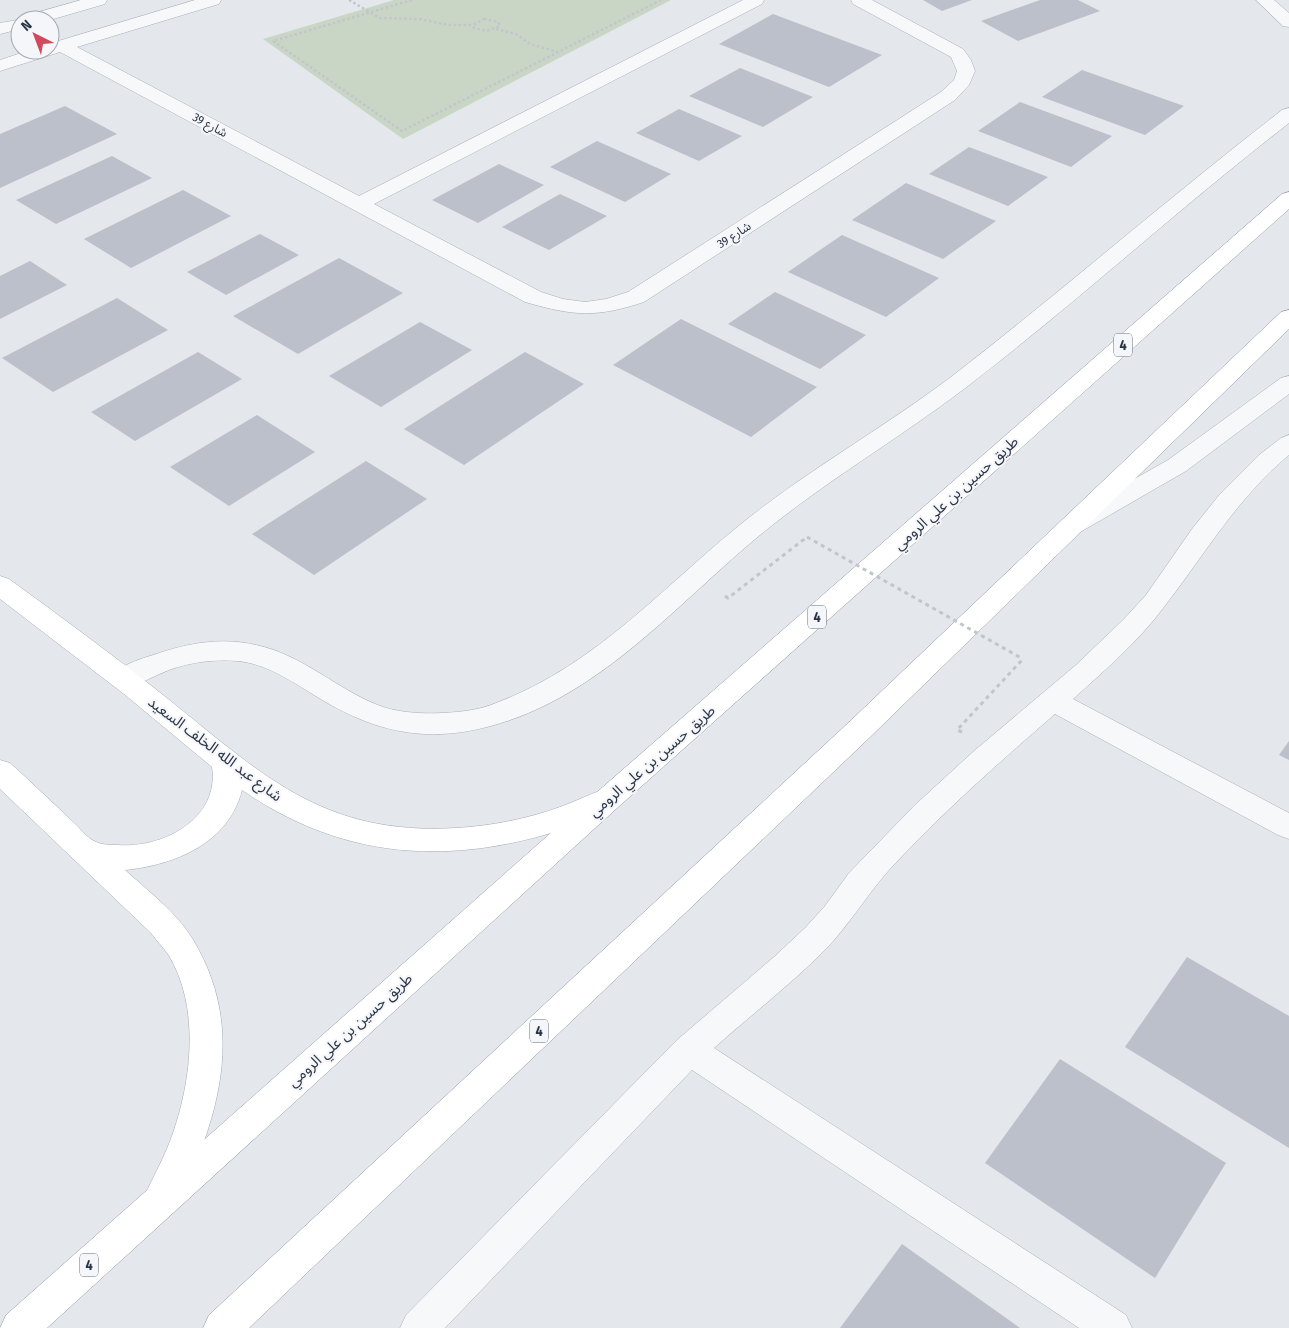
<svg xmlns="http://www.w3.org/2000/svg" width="1289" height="1328" font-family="'Fira Sans Condensed','Noto Sans Arabic',sans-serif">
  <rect width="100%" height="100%" fill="#e4e7ec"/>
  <path fill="#c9d6c5" d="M394,0H671L403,139L263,39Z"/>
  <g fill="#bbc0ca">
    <path d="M923,0H972L942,11Z"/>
    <path d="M1040,0H1078L1100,11L1018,41L981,21Z"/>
    <path d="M773,14L882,55L829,87L719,44Z"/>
    <path d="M740,68L813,97L763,127L689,96Z"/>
    <path d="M1082,70L1184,106L1145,135L1042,97Z"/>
    <path d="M1020,102L1112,136L1071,167L978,131Z"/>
    <path d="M65,106L117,134L0,188V134Z"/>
    <path d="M679,109L742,136L699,161L636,133Z"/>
    <path d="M597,141L671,174L625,202L550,167Z"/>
    <path d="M969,147L1048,177L1008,206L929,174Z"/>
    <path d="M112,156L152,178L56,224L16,200Z"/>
    <path d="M499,164L544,185L478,223L432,200Z"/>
    <path d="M906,183L996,221L943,259L852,220Z"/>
    <path d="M183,190L231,216L131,268L84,239Z"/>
    <path d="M560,194L607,216L549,250L502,227Z"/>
    <path d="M260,234L299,255L226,295L187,272Z"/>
    <path d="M842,235L939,278L886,317L788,272Z"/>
    <path d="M339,258L403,293L298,354L233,316Z"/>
    <path d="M30,261L67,285L0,319V276Z"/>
    <path d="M775,292L866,335L820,369L728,324Z"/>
    <path d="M117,298L168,330L53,392L2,358Z"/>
    <path d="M681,319L817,387L751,437L613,365Z"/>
    <path d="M420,322L472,350L381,407L329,376Z"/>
    <path d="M198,352L242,379L135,441L91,412Z"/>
    <path d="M525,352L584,384L464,465L404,429Z"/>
    <path d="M257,415L315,452L229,506L170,467Z"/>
    <path d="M366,461L427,499L314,575L252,534Z"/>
    <path d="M1289,741V760L1279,755Z"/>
    <path d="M1187,957L1289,1016V1148L1125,1047Z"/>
    <path d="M1060,1059L1226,1163L1155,1278L985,1163Z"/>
    <path d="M902,1244L1020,1328H840Z"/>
  </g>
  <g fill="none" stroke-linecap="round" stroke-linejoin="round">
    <g stroke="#a9aeb7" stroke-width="1">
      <g id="minor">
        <path d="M81,0H107L105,4L50,20H20V29L0,34V23L23,19L25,16Z"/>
        <path d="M195,0H221L219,4L77,47L359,196L743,0H764L762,4L374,204L541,292L563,299L585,302L606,299L628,292L941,92L954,80L957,71L951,57L853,4L851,0H872L963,49L971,60L975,71L969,85L955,100L644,302C595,318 574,316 525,302L60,52L0,71V60L30,50H50V44L55,42Z"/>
        <path d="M1256,0H1274L1289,13V27L1283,26Z"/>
        <path d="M1289,108V123C1178,209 1075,304 964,389C902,436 836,475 775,523C683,595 605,697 487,727C421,744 370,730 314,695C290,680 266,664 238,661C215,659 191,662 169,670C154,676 140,684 124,689L114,686L110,679C118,665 141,659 156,654C189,643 222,637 256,645C304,655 338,691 383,707C402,713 424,714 443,713C461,712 480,710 496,703C598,665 668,581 751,516C815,466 886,426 951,377C1049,301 1143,220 1240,143L1282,110Z"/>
        <path d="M1289,376V394L1186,471L1082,531L1073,533L1064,531L1060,525L1064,519L1168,460L1281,378Z"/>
        <path d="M1289,435V455C1237,498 1205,554 1164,607C1138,642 1105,670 1073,699L1289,813V839L1278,835L1055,714C997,764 941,814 889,870C866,896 849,925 825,950C790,985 751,1015 714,1048L1126,1315L1132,1328H1079L692,1070L445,1328H400L406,1315L677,1040L774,957L805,928L825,906L849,873L915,805L974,751L1076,665L1124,619L1146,595L1192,529L1220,494L1259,455L1281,438Z"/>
      </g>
    </g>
    <g stroke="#a3abb8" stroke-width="1">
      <path id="major" d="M0,576L9,579C61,617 113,655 163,695C261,773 321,836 456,828C491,826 527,819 560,807C574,802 588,795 602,790L612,794L617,802C608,818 578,824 561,830C447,866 342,859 242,790C229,843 175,865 125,870C148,891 176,912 192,938C247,1028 219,1117 177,1205L164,1210L151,1205L146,1193C155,1173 166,1154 173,1133C192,1078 200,1006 168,954C163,947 156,940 151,933L0,789V760L10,763C31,782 51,801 72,821C79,827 86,837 94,841C101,845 110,845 117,845C162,849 220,819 212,767L124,694L0,599Z"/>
    </g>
    <g stroke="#8b94a3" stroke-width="1">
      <g id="highway">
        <path d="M1289,192V209L616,809L47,1328H0L6,1315L596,793L1282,194Z"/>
        <path d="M1289,310V329L866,741L249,1328H203L209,1315L846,725L1281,312Z"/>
      </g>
    </g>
    <g stroke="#c2c5cb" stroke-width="2.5" stroke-dasharray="2.5 2.5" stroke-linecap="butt">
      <path d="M349,0L380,18L419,19L449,25H473"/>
      <path d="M412,0L273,41L402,131L661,0"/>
      <path d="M484,19L498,22L500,26L487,31L474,28L473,25Z"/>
      <path d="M496,29L516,34L530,44L558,52"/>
    </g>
    <g stroke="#c2c5cb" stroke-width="3" stroke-dasharray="4 4" stroke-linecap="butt">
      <path d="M725,596L728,598L807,537"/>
      <path d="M962,732L957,730L1023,659"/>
    </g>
    <use href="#minor" fill="#f7f8fa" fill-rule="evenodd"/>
    <use href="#major" fill="#fff" fill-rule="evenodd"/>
    <use href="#highway" fill="#fff" fill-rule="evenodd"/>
    <path stroke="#c2c5cb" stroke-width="3" stroke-dasharray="4 4" stroke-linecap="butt" d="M807,537L1023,659"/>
  </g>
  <g text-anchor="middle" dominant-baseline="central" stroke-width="4" stroke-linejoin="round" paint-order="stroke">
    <g font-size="12" fill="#2b3445" stroke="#f4f6f9">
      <text transform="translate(210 125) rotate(28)">شارع 39</text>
      <text transform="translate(734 235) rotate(-33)">شارع 39</text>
    </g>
    <g fill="#f4f6f9" stroke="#676e7b" stroke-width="1">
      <rect x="1114" y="333.5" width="18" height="23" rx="4"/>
      <rect x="808" y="605.5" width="18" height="23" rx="4"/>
      <rect x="530" y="1019.5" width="18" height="23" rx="4"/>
      <rect x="80" y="1253.5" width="18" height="23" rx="4"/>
    </g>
    <g font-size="14" font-weight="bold" fill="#2b3445">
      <text x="1123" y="345">4</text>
      <text x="817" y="617">4</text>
      <text x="539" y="1031">4</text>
      <text x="89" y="1265">4</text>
    </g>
    <g font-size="15" fill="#2b3445" stroke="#f4f6f9">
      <text transform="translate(956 493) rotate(-42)">طريق حسين بن علي الرومي</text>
      <text transform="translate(215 749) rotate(37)">شارع عبد الله الخلف السعيد</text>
      <text transform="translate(652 761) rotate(-41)">طريق حسين بن علي الرومي</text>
      <text transform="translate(350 1030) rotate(-42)">طريق حسين بن علي الرومي</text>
    </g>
  </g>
  <g transform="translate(35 35) rotate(318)"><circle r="24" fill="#f4f6f9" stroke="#a4a8b1"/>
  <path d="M0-4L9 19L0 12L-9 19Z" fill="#d1495b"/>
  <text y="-8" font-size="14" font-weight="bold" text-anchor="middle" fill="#2b3445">N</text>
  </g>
</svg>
